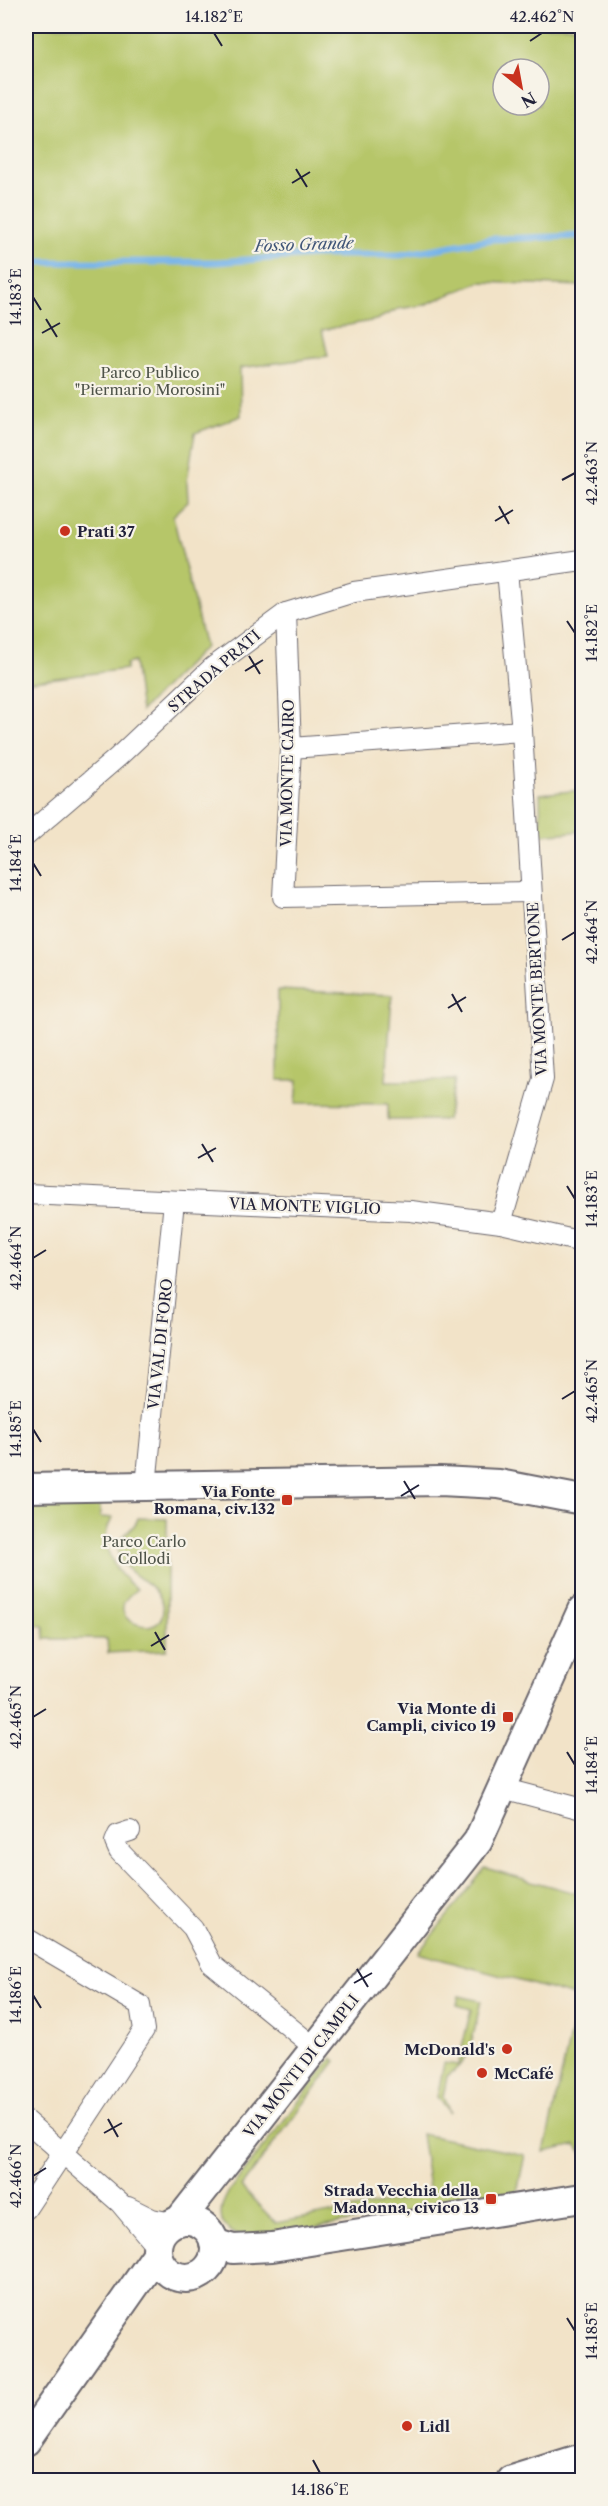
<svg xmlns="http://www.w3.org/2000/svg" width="608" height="2506" font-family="'Libre Caslon Text',serif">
  <rect width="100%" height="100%" fill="#f7f3e8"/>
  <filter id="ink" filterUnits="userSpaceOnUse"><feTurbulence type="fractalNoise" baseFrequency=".0167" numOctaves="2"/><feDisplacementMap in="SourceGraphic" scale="12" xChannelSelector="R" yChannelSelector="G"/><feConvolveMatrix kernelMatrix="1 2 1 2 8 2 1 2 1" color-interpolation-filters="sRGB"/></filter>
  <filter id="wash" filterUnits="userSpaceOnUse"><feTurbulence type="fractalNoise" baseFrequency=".008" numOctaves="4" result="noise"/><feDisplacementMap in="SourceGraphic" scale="24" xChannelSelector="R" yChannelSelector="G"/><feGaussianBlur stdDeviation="1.35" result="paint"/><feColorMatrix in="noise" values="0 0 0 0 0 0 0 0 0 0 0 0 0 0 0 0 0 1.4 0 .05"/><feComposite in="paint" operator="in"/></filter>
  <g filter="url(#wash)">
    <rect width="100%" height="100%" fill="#f2e3c8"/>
    <g fill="#b6c669" stroke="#6c7452" stroke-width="1.5" fill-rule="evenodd">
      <path d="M26,26H582V286L480,282L424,305L398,309L376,320L322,330L328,356L240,368L241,416L195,433L187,481L188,502L173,516L205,647L141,711L134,662L126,664V669L26,682ZM503,69H539V105H503Z"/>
      <path d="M582,790V831L541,835L540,794Z"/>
      <path d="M278,990L392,995L386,1081L455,1080L447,1120H388V1104L296,1103L298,1080H278Z"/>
      <path d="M100,1503V1517L113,1518C95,1542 116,1575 137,1589C90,1621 176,1647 161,1600C154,1579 112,1572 119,1543C122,1533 135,1530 138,1518L167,1519V1650L108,1653L107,1639H45L44,1626L35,1625L33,1504Z"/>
      <path d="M485,1868L582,1895V1978L578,1997L418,1953Z"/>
      <path d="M459,1996L481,2001C474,2028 473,2061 447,2076L443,2097L450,2113L437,2097L444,2063L458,2065L471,2009L457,2005Z"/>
      <path d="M575,2014L582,2016V2154L576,2145L544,2152Z"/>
      <path d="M332,2058L336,2061L241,2187L276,2223L430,2195L421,2134L525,2155L517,2192L249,2240C223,2231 213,2219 228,2193Z"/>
    </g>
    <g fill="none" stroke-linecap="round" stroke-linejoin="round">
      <path stroke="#77b4e9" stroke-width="7" d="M26,262H217L314,255H400L492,239L582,236"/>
    </g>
  </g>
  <g filter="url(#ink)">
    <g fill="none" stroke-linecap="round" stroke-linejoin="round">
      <g stroke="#6b666c" stroke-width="22">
        <g id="street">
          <path d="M286,613L291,748L283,897L531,892"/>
          <path d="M291,748L522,731"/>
          <path d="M26,836L118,757L213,667L286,613L354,592L582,560"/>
          <path d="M26,1194L411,1211L501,1223L582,1242"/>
          <path d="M501,1223L543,1079L522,731L507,571"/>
          <path d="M146,1486L174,1201"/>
          <path d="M502,1788L582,1809"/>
          <path d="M130,1831L118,1835L115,1842L119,1851L193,1928L212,1964L314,2047"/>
          <path d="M26,1938L140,2005L144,2030L26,2209"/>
          <path d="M26,2121L120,2203L157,2247"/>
          <path d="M128,2207L152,2219L172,2223"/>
        </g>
      </g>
      <g stroke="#6b666c" stroke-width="32">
        <g id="secondary">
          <path d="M26,1488L440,1481L499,1484L582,1500"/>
          <circle cx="186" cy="2249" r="29"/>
          <path d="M179,2221L478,1841L582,1610"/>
          <path d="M214,2243L233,2249L272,2247L582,2198"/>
          <path d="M26,2441L157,2254"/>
          <path d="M511,2480L582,2458"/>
        </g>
      </g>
      <use href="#street" stroke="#fff" stroke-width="20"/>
      <use href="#secondary" stroke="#fff" stroke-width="28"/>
    </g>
  </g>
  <path fill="none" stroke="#22223b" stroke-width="2" d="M214,33L222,46M530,41L542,33M296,169L307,187M292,183L310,172M33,297L41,310M46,319L57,337M42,333L60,323M562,480L575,473M499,506L509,524M495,521L513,510M567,621L575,633M249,656L260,674M245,671L263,660M33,863L41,876M562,940L575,932M452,994L462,1012M448,1008L466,997M202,1144L213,1162M198,1158L216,1148M567,1186L575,1199M33,1258L46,1250M562,1399L575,1391M33,1429L41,1442M404,1481L415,1499M401,1496L419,1485M155,1632L165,1650M151,1646L169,1635M33,1717L46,1709M567,1752L575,1765M357,1969L368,1987M354,1983L372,1973M33,1995L41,2008M108,2119L118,2137M104,2133L122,2123M33,2176L46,2168M567,2318L575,2331M313,2460L320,2473"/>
  <g fill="#c8321e" stroke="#f7f3e8" stroke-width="2">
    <circle cx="65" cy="531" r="6"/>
    <rect x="281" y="1494" width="12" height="12" rx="3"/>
    <rect x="502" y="1711" width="12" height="12" rx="3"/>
    <circle cx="507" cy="2049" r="6"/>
    <circle cx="482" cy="2073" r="6"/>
    <rect x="485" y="2193" width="12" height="12" rx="3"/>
    <circle cx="407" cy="2426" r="6"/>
  </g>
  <g text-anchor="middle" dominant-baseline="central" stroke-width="4.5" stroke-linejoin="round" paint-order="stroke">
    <g font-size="15" fill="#4e5349" stroke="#f7f3e8">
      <text x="150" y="372">Parco Publico<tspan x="150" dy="17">"Piermario Morosini"</tspan></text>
      <text x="144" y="1541">Parco Carlo<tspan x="144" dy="17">Collodi</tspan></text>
    </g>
    <g font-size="15" font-weight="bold" fill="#22223b" stroke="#f7f3e8" text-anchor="end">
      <text x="77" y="531" text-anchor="start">Prati 37</text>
      <text x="275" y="1491">Via Fonte<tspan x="275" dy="17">Romana, civ.132</tspan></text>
      <text x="496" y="1708">Via Monte di<tspan x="496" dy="17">Campli, civico 19</tspan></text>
      <text x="495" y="2049">McDonald's</text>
      <text x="494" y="2073" text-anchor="start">McCafé</text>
      <text x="479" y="2190">Strada Vecchia della<tspan x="479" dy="17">Madonna, civico 13</tspan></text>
      <text x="419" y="2426" text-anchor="start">Lidl</text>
    </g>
    <g font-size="15" fill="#22223b" stroke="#f7f3e8">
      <text transform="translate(214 671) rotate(-41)">STRADA PRATI</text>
      <text transform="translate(287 773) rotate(-89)">VIA MONTE CAIRO</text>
      <text transform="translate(537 989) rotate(-93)">VIA MONTE BERTONE</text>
      <text transform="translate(305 1206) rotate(2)">VIA MONTE VIGLIO</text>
      <text transform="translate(160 1344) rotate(-84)">VIA VAL DI FORO</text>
      <text transform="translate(301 2066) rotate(-52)">VIA MONTI DI CAMPLI</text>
    </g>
    <g font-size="16" font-style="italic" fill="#405578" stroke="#f7f3e8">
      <text transform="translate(304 244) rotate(-2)">Fosso Grande</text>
    </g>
  </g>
  <rect width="608" height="2506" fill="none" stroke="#f7f3e8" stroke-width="66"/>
  <g transform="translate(521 87) rotate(149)"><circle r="28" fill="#f7f3e8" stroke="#a29fa3" stroke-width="1.5"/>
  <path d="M0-4.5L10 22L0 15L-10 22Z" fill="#c8321e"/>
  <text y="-9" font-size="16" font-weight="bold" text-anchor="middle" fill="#22223b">N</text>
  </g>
  <rect x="33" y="33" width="542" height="2440" fill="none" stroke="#22223b" stroke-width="2"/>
  <g font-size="15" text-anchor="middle" fill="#22223b">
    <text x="214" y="22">14.182°E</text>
    <text x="542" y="22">42.462°N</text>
    <text transform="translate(16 297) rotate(-90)" y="5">14.183°E</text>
    <text transform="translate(592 473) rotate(-90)" y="5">42.463°N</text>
    <text transform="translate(592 633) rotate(-90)" y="5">14.182°E</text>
    <text transform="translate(16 863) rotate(-90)" y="5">14.184°E</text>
    <text transform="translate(592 932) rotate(-90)" y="5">42.464°N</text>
    <text transform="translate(592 1199) rotate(-90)" y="5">14.183°E</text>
    <text transform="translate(16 1258) rotate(-90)" y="5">42.464°N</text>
    <text transform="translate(592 1391) rotate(-90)" y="5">42.465°N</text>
    <text transform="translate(16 1429) rotate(-90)" y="5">14.185°E</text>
    <text transform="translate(16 1717) rotate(-90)" y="5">42.465°N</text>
    <text transform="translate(592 1765) rotate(-90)" y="5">14.184°E</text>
    <text transform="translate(16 1995) rotate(-90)" y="5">14.186°E</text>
    <text transform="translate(16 2176) rotate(-90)" y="5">42.466°N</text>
    <text transform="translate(592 2331) rotate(-90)" y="5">14.185°E</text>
    <text x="320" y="2495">14.186°E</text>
  </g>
</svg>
